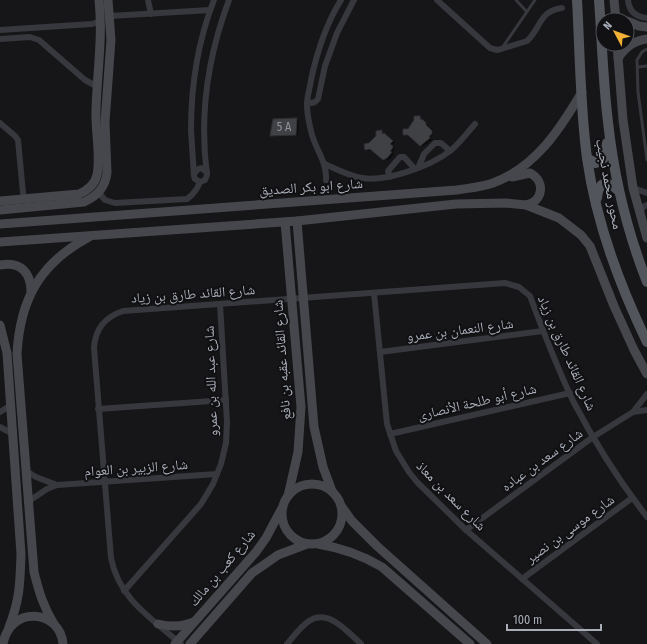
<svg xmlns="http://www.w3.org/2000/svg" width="647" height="644" font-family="'Fira Sans Condensed','Noto Naskh Arabic',sans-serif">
  <rect width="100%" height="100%" fill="#161618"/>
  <g fill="#0007">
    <path d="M420,117L428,125V127L434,133L430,138L432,140L423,146L411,135L407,136L404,135Z"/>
    <path d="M297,119L299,121L298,135L274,136L271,135L274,120Z"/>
    <path d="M381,131L395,142L392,146L395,148L392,153L394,154L390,159L386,160L372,150L368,151L366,149Z"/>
  </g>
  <g fill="#404145" stroke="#303034">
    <path d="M414,116H420L421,120L422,119L426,123V125L432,131V134L429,136L430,138L420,146L408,135H403V129H408L414,120Z"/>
    <path d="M297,118L296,135L270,136L273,119Z"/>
    <path d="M382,130V134L384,133L393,141L390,144L393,146L392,149L390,151L392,152L387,158L383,160L370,149L365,150L364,144L369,143L376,136V131Z"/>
  </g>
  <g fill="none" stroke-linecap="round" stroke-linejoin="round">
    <g stroke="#37383d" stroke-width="3">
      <path d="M516,0L527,12"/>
      <path d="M502,48L535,0"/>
      <path d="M647,49L642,52L637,60L638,92L647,160"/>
      <path d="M638,67L647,66"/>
    </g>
    <g stroke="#37383d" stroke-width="6">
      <path d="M148,0L151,14"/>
      <path d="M437,0L490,48L497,50L501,49L527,41C541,28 539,11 562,8"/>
      <path d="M628,0C629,11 636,17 647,18"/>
      <path d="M110,16L210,10"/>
      <path d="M0,30L92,24L101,21"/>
      <path d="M0,39L30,37L39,40L85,80L98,87"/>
      <path d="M307,104L315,102L318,99L325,66L337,33L354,0"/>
      <path d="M0,123L15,136L18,140L23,193L25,199"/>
      <path d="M325,164C336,169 349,176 362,178C386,182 431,166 450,151C459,144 467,133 475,124"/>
      <path d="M419,166L424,154L435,143H441L450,151"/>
      <path d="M194,174L198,169L201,168L207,172"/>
      <path d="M390,177L388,171L400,157H404L414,168"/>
      <path d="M326,180C327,160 315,150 311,131C309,123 307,113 307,104C307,96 310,88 311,80C317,52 326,24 341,0"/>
      <path d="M200,182L205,180L207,175C199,115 208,56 229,0"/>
      <path d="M200,182L195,179L194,176C193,161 192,146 191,130C191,86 198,41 214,0"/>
      <path d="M633,188L647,193"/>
      <path d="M99,193L105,200L115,203L187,199C194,194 197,190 200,182"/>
      <path d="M640,213L643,207L647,205"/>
      <path d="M374,293L387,424L396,451L409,472L417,482L466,530L597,644"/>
      <path d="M380,352L543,331"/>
      <path d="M98,409L226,400"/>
      <path d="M0,412L11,405"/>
      <path d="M633,412L647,410"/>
      <path d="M0,427L13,434"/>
      <path d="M390,434L570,393"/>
      <path d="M26,471L36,477L57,485"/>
      <path d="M29,501L47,489L57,485L217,474"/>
      <path d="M466,530L593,437L633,412L647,394"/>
      <path d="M522,579L632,498"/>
      <path d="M124,591L201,504L213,484L221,464L226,443L227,422L220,304"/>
      <path d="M181,644C151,618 119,599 111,558L94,348C95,329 105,317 123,311L505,283L519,287L530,296C543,331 557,367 573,401C594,441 619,481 647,517"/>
      <path d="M287,644C294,636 300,627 309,621C328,608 348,632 361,644"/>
    </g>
    <g stroke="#45474d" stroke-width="9">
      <path d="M614,0L616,20"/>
      <path d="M627,21L639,26L647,27"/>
      <path d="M617,44L623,120L633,188L647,238"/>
      <path d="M618,58C626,47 633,41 647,39"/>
      <path d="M512,177L530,173C546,181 543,202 526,205"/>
      <path d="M0,201L79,194C88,190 95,184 97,175C101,156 95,130 96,110C97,72 103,38 99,0"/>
      <path d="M0,210L84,202C97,196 105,188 107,173L105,122L111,40L108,0"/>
      <path d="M297,221L314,427L323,467L332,491"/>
      <path d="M285,222L301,407L298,452L288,496"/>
      <path d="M0,224L457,190C469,188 482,187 493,183C536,167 560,129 582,92"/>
      <path d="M0,242L297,221L456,204L506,203L526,205L559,218L581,235L590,246L614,306L634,350L647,374"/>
      <path d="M0,265C21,261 31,273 31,292"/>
      <path d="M0,325L7,353L21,554C20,583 20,599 9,627"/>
      <circle cx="312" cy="514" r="30"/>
      <path d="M342,507L352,521L377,546L487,644"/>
      <path d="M318,544C342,548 362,555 382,567L470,644"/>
      <path d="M54,624C43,606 39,592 34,572L17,354C20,299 40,263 89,237"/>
      <path d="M158,624C170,627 182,627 194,622"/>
      <path d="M3,644C10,605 60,609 63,644"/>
      <path d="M175,644L256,552L266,538L282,508"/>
      <path d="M190,644L252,573L278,555L307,544"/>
    </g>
    <g stroke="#53555c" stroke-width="10">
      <path d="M577,0C580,52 580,106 587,158C596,222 619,284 647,342"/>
      <path d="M599,0C602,41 603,82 608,122C614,177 627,231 647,282"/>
      <path d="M587,158L595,163C607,161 606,152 607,143"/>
      <path d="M597,198C599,180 607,180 619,191"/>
    </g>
  </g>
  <g text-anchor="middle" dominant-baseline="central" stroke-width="4" stroke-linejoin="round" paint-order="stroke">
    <g font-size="12" fill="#8e929b">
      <text x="284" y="127">5 A</text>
    </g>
    <g font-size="14" fill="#a8adb8" stroke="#111113">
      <text transform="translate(609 184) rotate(79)">محور محمد نجيب</text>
      <text transform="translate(311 187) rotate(-4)">شارع ابو بكر الصديق</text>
      <text transform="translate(193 294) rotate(-4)">شارع القائد طارق بن زياد</text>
      <text transform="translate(460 330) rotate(-7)">شارع النعمان بن عمرو</text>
      <text transform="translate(567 353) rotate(66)">شارع القائد طارق بن زياد</text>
      <text transform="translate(282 360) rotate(-94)">شارع القائد عقبه بن نافع</text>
      <text transform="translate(211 381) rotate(-92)">شارع عبد الله بن عمرو</text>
      <text transform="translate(477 402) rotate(-13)">شارع أبو طلحة الأنصارى</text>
      <text transform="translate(542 460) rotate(-36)">شارع سعد بن عباده</text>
      <text transform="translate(136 468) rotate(-4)">شارع الزبير بن العوام</text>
      <text transform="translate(451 496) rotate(45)">شارع سعد بن معاذ</text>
      <text transform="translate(570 529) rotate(-36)">شارع موسى بن نصير</text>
      <text transform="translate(222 568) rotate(-50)">شارع كعب بن مالك</text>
    </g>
  </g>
  <g transform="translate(615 32) rotate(311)"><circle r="19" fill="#111113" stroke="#4d4f55"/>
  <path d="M0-3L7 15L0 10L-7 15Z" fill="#f2b134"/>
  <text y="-6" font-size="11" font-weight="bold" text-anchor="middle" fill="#a8adb8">N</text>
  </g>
  <path d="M507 624v6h94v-6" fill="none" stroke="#a8adb8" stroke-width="2"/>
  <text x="513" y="624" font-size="12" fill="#a8adb8" stroke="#111113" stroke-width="3" paint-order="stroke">100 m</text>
</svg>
